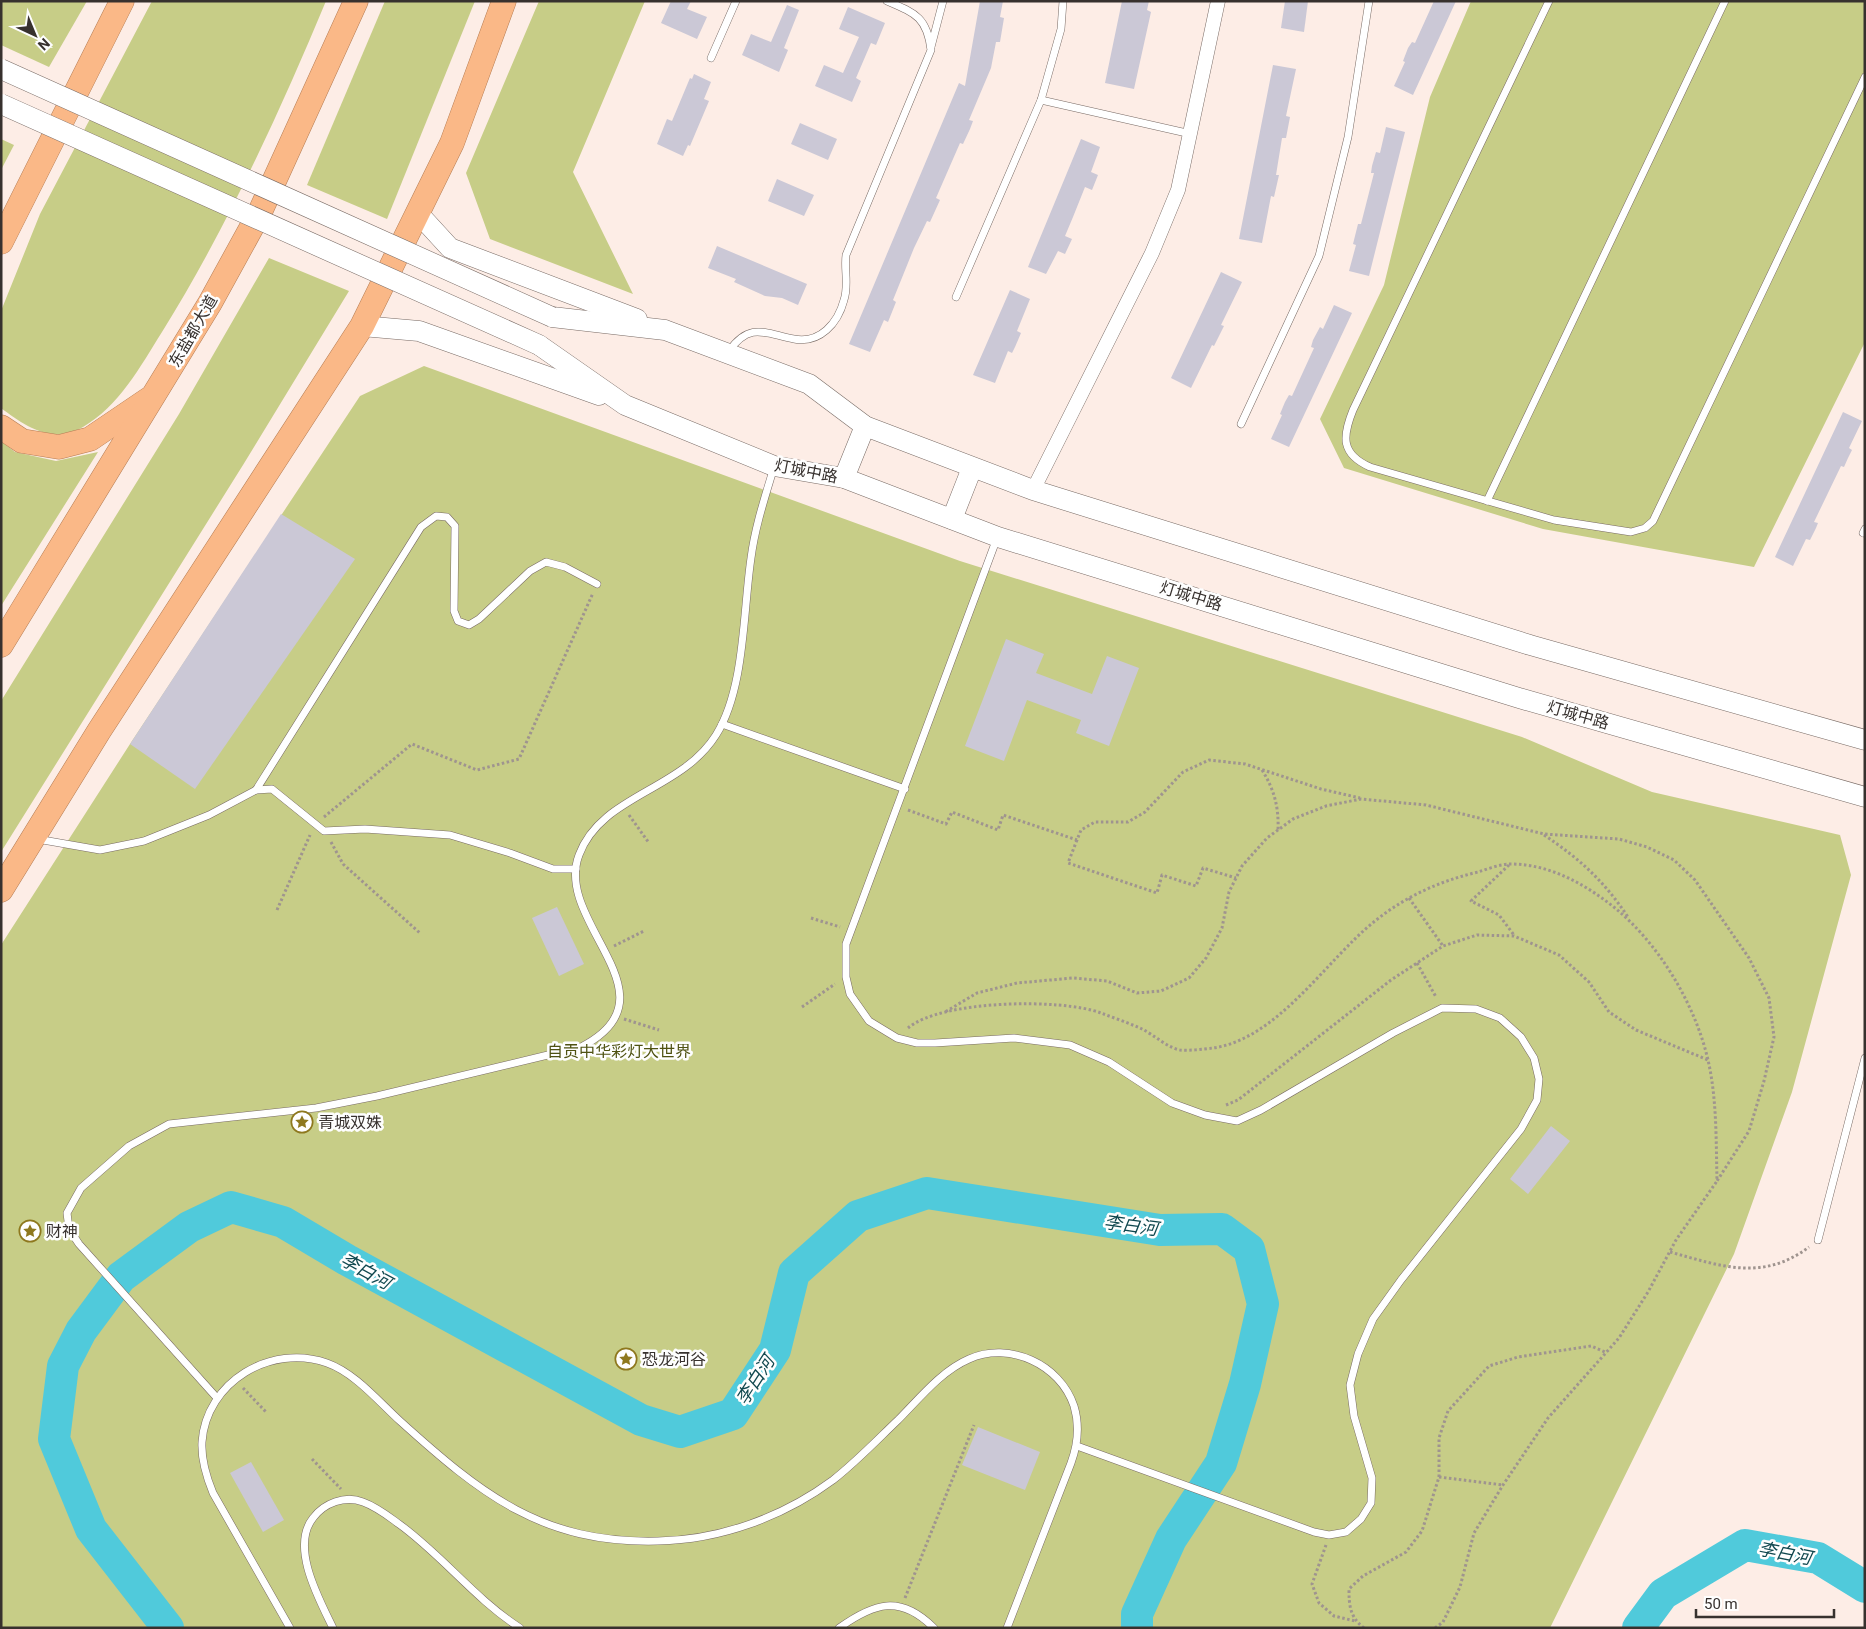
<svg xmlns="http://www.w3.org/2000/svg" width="1866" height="1629" font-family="Roboto,'Noto Sans SC',sans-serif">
  <rect width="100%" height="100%" fill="#fdede6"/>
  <g fill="#c7cd87">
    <path d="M1,1H87L49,67L1,45Z"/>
    <path d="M152,1H326C280,112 225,231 162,332C140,367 119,406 83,427C52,445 25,426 1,408V311L40,214Z"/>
    <path d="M385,1H475L387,219L307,185Z"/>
    <path d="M539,1H645L573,172L633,294L490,239L466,173Z"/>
    <path d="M1471,1H1865V342L1754,567L1543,529L1344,468L1320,419L1384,285L1430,97Z"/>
    <path d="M1,139L14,145L1,170Z"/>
    <path d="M269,258L349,291L243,465L1,852V701L179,414Z"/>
    <path d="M424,366L960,561L1522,737L1652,792L1840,835L1851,875L1792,1092L1734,1254L1550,1628H1V945L130,744L360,396Z"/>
    <path d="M1,441L15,452L56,461L98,452L1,606Z"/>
  </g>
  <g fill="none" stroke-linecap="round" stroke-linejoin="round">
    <g stroke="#50cadb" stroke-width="32">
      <path d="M168,1628L91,1529L54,1439L63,1366L81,1331L121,1277L189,1227L231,1207L283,1222L347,1260L641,1420L680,1432L733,1414L775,1350L794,1273L858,1216L927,1193L1160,1230L1222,1229L1249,1249L1263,1304L1245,1384L1221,1463L1171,1539L1137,1614V1628"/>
      <path d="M1638,1628L1663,1594L1745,1545L1818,1558L1865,1587"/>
    </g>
  </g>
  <g fill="#cbc8d6">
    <path d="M671,1H691L687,9L707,17L697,39L661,23Z"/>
    <path d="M980,1H1003L1000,17L1004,18L1000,42H996L991,68L969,120L973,121L970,129L963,144L960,143L936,198L940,200L930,222L927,221L914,248L893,300L896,302L888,322L884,320L870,352L849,344L959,83L965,86Z"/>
    <path d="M1122,1H1149L1147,10L1151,12L1134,89L1105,83Z"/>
    <path d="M1285,1H1308L1304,32L1281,28Z"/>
    <path d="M1434,1H1456L1413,95L1394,86L1405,62L1403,61L1408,48L1412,42L1415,43Z"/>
    <path d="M787,5L799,10L784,48L788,50L779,72L742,55L751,34L771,42Z"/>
    <path d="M848,7L885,23L876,45L871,43L856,78L861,81L852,102L815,86L824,65L843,73L859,37L839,29Z"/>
    <path d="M1273,65L1296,69L1286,116L1290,117L1286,138H1282L1276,175H1279L1274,197L1271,196L1262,243L1239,239Z"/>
    <path d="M694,74L711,82L704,99L709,101L690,146L688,145L683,156L657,144L667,119L672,121L690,78L692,79Z"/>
    <path d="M800,123L837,139L828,160L791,144Z"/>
    <path d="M1386,127L1405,132L1369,276L1349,271L1356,245L1353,244L1358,224H1361L1374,173H1371L1372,166L1376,152L1380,153Z"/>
    <path d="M1081,139L1100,147L1091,172L1098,175L1092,190L1085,187L1073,217L1065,236L1072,239L1065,254L1058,251L1046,274L1028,267Z"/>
    <path d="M777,179L814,195L804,216L768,201Z"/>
    <path d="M717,246L807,284L798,305L782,298L765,296L734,282L736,279L708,268Z"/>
    <path d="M1221,272L1242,282L1221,325L1224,326L1214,346L1212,345L1191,388L1171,378Z"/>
    <path d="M1010,290L1030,299L1017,331L1021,333L1015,347L1012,353L1008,351L995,383L973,375Z"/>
    <path d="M1334,305L1352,313L1289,447L1271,439L1282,415L1280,414L1285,402L1289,395L1292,396L1314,348L1311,347L1313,340L1320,327L1323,329Z"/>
    <path d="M1843,412L1862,421L1849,448L1852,450L1848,458L1844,467L1841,466L1814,522L1818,523L1816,528L1810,540L1806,539L1793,566L1775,557Z"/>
    <path d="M281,514L355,559L195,789L130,744Z"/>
    <path d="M1006,639L1044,654L1036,673L1092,694L1107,656L1139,668L1109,746L1076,733L1081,720L1027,700L1004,761L965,746Z"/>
    <path d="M557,907L584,964L559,976L532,918Z"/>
    <path d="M1551,1126L1570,1141L1528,1194L1510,1179Z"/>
    <path d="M978,1427L1040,1452L1025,1490L962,1465Z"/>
    <path d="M251,1462L284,1520L263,1532L230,1473Z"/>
  </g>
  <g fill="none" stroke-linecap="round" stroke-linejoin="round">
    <g stroke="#786a64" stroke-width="8">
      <g id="service">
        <path d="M1549,1L1353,410C1342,437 1341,454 1370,467L1554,520L1631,532L1645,528L1653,521L1865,77"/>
        <path d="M931,47L943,1"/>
        <path d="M711,58L736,1"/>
        <path d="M1041,100L1191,134"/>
        <path d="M956,297L1041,100L1061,29L1063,1"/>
        <path d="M729,351C750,321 766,334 794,339C820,344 838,323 844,300C849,285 844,270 846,255L931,50C927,17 915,13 887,1"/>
        <path d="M1241,424L1319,256L1348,137L1369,1"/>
        <path d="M1487,501L1725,1"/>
        <path d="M1863,533L1865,529"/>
        <path d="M997,538L846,944V977L850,994L869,1021L897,1038L917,1043H935L1014,1038L1070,1045L1109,1062L1172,1103L1205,1115L1237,1121L1261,1110L1393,1033L1442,1008L1476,1009L1500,1018L1521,1037L1534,1058L1539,1079L1537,1100L1521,1129L1401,1280L1373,1319L1358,1354L1350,1385L1354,1416L1372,1478L1371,1503L1361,1519L1346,1532L1329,1535L1314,1532L1077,1446"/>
        <path d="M722,724L905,789"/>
        <path d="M256,790L421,527L436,516L447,517L455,526L454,611L458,621L469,625L479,619L530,571L546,562L565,567L597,584"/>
        <path d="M37,839L100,850L144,841L209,815L256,790L272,789L324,831L365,829L450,835L510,853L553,869H576"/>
        <path d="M1818,1240L1865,1058"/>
        <path d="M217,1398L79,1244L69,1229L67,1213L81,1188L129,1146L169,1124L316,1108L377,1096L581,1047C681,996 553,923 579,855C601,795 681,791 716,735C745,689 743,612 751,558C755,527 765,497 774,467"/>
        <path d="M290,1628L213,1493C206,1476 201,1460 202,1442C206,1382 271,1343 327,1363C355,1373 378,1401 400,1421C481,1494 542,1544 658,1541C720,1540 783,1517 833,1480C856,1462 877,1440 898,1420C919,1399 941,1371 969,1359C1009,1341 1060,1364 1074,1406C1080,1426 1078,1444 1071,1463L1007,1628"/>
        <path d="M333,1628C319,1599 290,1547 313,1518C324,1503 345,1495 363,1502C377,1507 388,1516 399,1524C442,1555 475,1599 520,1628"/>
        <path d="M839,1628C874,1603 900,1594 934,1628"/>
      </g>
    </g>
    <g stroke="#786a64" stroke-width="15">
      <path id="minor" d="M1033,490L1152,253L1178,190L1218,1"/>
    </g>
    <g stroke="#786a64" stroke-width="21">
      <g id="secondary">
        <path d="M417,212L450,248L637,319"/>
        <path d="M552,317L665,330L809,384L865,426L1033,490L1530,645L1865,740"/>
        <path d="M362,326L419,331L599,395"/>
        <path d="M539,345L625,405L774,466L844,478L998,537L1519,698L1865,797"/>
        <path d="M844,478L865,426"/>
        <path d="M952,519L972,468"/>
      </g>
    </g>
    <g stroke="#b57d54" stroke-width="25">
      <g id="trunk">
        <path d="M1,242L122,1"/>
        <path d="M1,427L22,441L59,447L90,439L149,399"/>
        <path d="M1,645L210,303L260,212L356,1"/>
        <path d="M1,890L99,731L362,326L452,143L504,1"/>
      </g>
    </g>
    <g stroke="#9f948f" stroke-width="3" stroke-dasharray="2.5 2.5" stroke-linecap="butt">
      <path d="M1262,770C1274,789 1279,807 1278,830"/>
      <path d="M908,810L946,824L952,812L998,830L1003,815L1077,840L1081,830L1095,822H1128L1145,812L1183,772L1209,760L1245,764L1321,789L1360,798"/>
      <path d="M629,815L649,843"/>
      <path d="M324,817L412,744L477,770L519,759L593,593"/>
      <path d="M1544,835C1580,859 1604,881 1628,917"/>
      <path d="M1077,840L1068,863L1157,893L1162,875L1196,886L1203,868L1236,878"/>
      <path d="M331,842L343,864L421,934"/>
      <path d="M1509,865L1471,901L1499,915L1514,935"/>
      <path d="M1409,898L1443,946"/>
      <path d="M277,910L310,835"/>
      <path d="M811,918L840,927"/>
      <path d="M614,946L644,931"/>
      <path d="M1417,963L1436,997"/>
      <path d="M802,1007L835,984"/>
      <path d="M624,1019L659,1030"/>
      <path d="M908,1028C941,1000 1061,998 1101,1013C1114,1018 1129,1023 1142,1029C1154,1035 1168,1048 1180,1050C1190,1051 1204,1049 1213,1048C1278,1039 1327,959 1375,921C1406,896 1440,881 1478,872C1488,869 1500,864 1510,864C1550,864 1585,884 1615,908C1659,944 1695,1004 1708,1060C1717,1099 1716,1141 1717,1181L1749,1131L1764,1081L1774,1037L1769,998L1749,958L1695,880L1674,860L1647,847L1619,839L1544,834L1426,805L1361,799L1326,806L1293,819L1267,838L1242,866L1229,892L1222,928L1206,958L1189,978L1161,991L1137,993L1107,981L1073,978L1017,983L977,993L945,1012"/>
      <path d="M1226,1105L1238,1100L1391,980L1443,946L1477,935L1514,936L1559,955L1589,982L1609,1012L1636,1030L1708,1060"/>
      <path d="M1670,1252C1721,1266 1762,1282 1809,1247"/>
      <path d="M243,1388L267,1413"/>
      <path d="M312,1459L341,1489"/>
      <path d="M1439,1477L1503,1485"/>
      <path d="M1326,1545L1312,1584L1319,1603L1334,1616L1355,1621"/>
      <path d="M905,1598L974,1425"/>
      <path d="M1364,1628C1350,1617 1349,1606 1349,1589L1363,1576L1406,1552L1422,1531L1439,1477V1438L1448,1411L1489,1366L1518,1357L1591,1346L1607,1353"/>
      <path d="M1435,1628L1443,1622L1460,1587L1474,1533L1503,1485L1548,1418L1619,1338L1648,1292L1676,1240L1717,1181"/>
    </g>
    <use href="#service" stroke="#fff" stroke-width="7"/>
    <use href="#minor" stroke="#fff" stroke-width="14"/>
    <use href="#secondary" stroke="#fff" stroke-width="20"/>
    <use href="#trunk" stroke="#fab887" stroke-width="24"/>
    <g stroke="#786a64" stroke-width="21" stroke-linecap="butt">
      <g id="secondary-bridge">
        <path d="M1,69L552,317"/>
        <path d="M1,104L539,345"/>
      </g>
    </g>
    <use href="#secondary-bridge" stroke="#fff" stroke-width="20"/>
  </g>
  <defs>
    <g id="sight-ring" transform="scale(1.125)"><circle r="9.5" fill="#fefefe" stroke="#8e781e" stroke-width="1.5"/><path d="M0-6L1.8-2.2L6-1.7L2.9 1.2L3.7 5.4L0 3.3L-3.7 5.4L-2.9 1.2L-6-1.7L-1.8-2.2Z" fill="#8e781e"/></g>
  </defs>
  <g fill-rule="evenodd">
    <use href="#sight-ring" x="302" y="1122"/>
    <use href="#sight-ring" x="30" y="1231"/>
    <use href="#sight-ring" x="626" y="1359"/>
  </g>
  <g text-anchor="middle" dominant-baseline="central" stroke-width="5" stroke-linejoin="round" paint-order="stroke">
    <g font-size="16" fill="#37312e" stroke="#fefefe">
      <text transform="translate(193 331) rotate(-60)">东盐都大道</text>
      <text transform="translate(806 471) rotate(11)">灯城中路</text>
      <text transform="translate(1191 596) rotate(17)">灯城中路</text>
      <text transform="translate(1578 715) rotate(16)">灯城中路</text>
    </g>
    <g font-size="16" fill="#4f5212" stroke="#fefefe">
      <text x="619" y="1051">自贡中华彩灯大世界</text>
    </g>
    <g font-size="16" fill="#37312e" stroke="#fefefe" text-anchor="start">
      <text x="318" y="1122">青城双姝</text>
      <text x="46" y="1231">财神</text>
      <text x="642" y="1359">恐龙河谷</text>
    </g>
    <g font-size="18" font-style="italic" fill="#11484f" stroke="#fefefe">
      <text transform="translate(1131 1225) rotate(8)">李白河</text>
      <text transform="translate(366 1271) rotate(29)">李白河</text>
      <text transform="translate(755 1380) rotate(-57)">李白河</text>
      <text transform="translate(1785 1553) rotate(11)">李白河</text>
    </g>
  </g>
  <rect width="1866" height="1629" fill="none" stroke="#37312e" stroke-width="5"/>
  <g transform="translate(35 35) rotate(136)" stroke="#fefefe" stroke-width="4" paint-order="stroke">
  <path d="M0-4L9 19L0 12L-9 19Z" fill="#37312e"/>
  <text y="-8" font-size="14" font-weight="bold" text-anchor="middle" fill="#37312e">N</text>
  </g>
  <path d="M1696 1609v8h138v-8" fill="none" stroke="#37312e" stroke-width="2.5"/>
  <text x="1704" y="1609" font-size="15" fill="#37312e" stroke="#fefefe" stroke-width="4" paint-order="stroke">50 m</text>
</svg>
